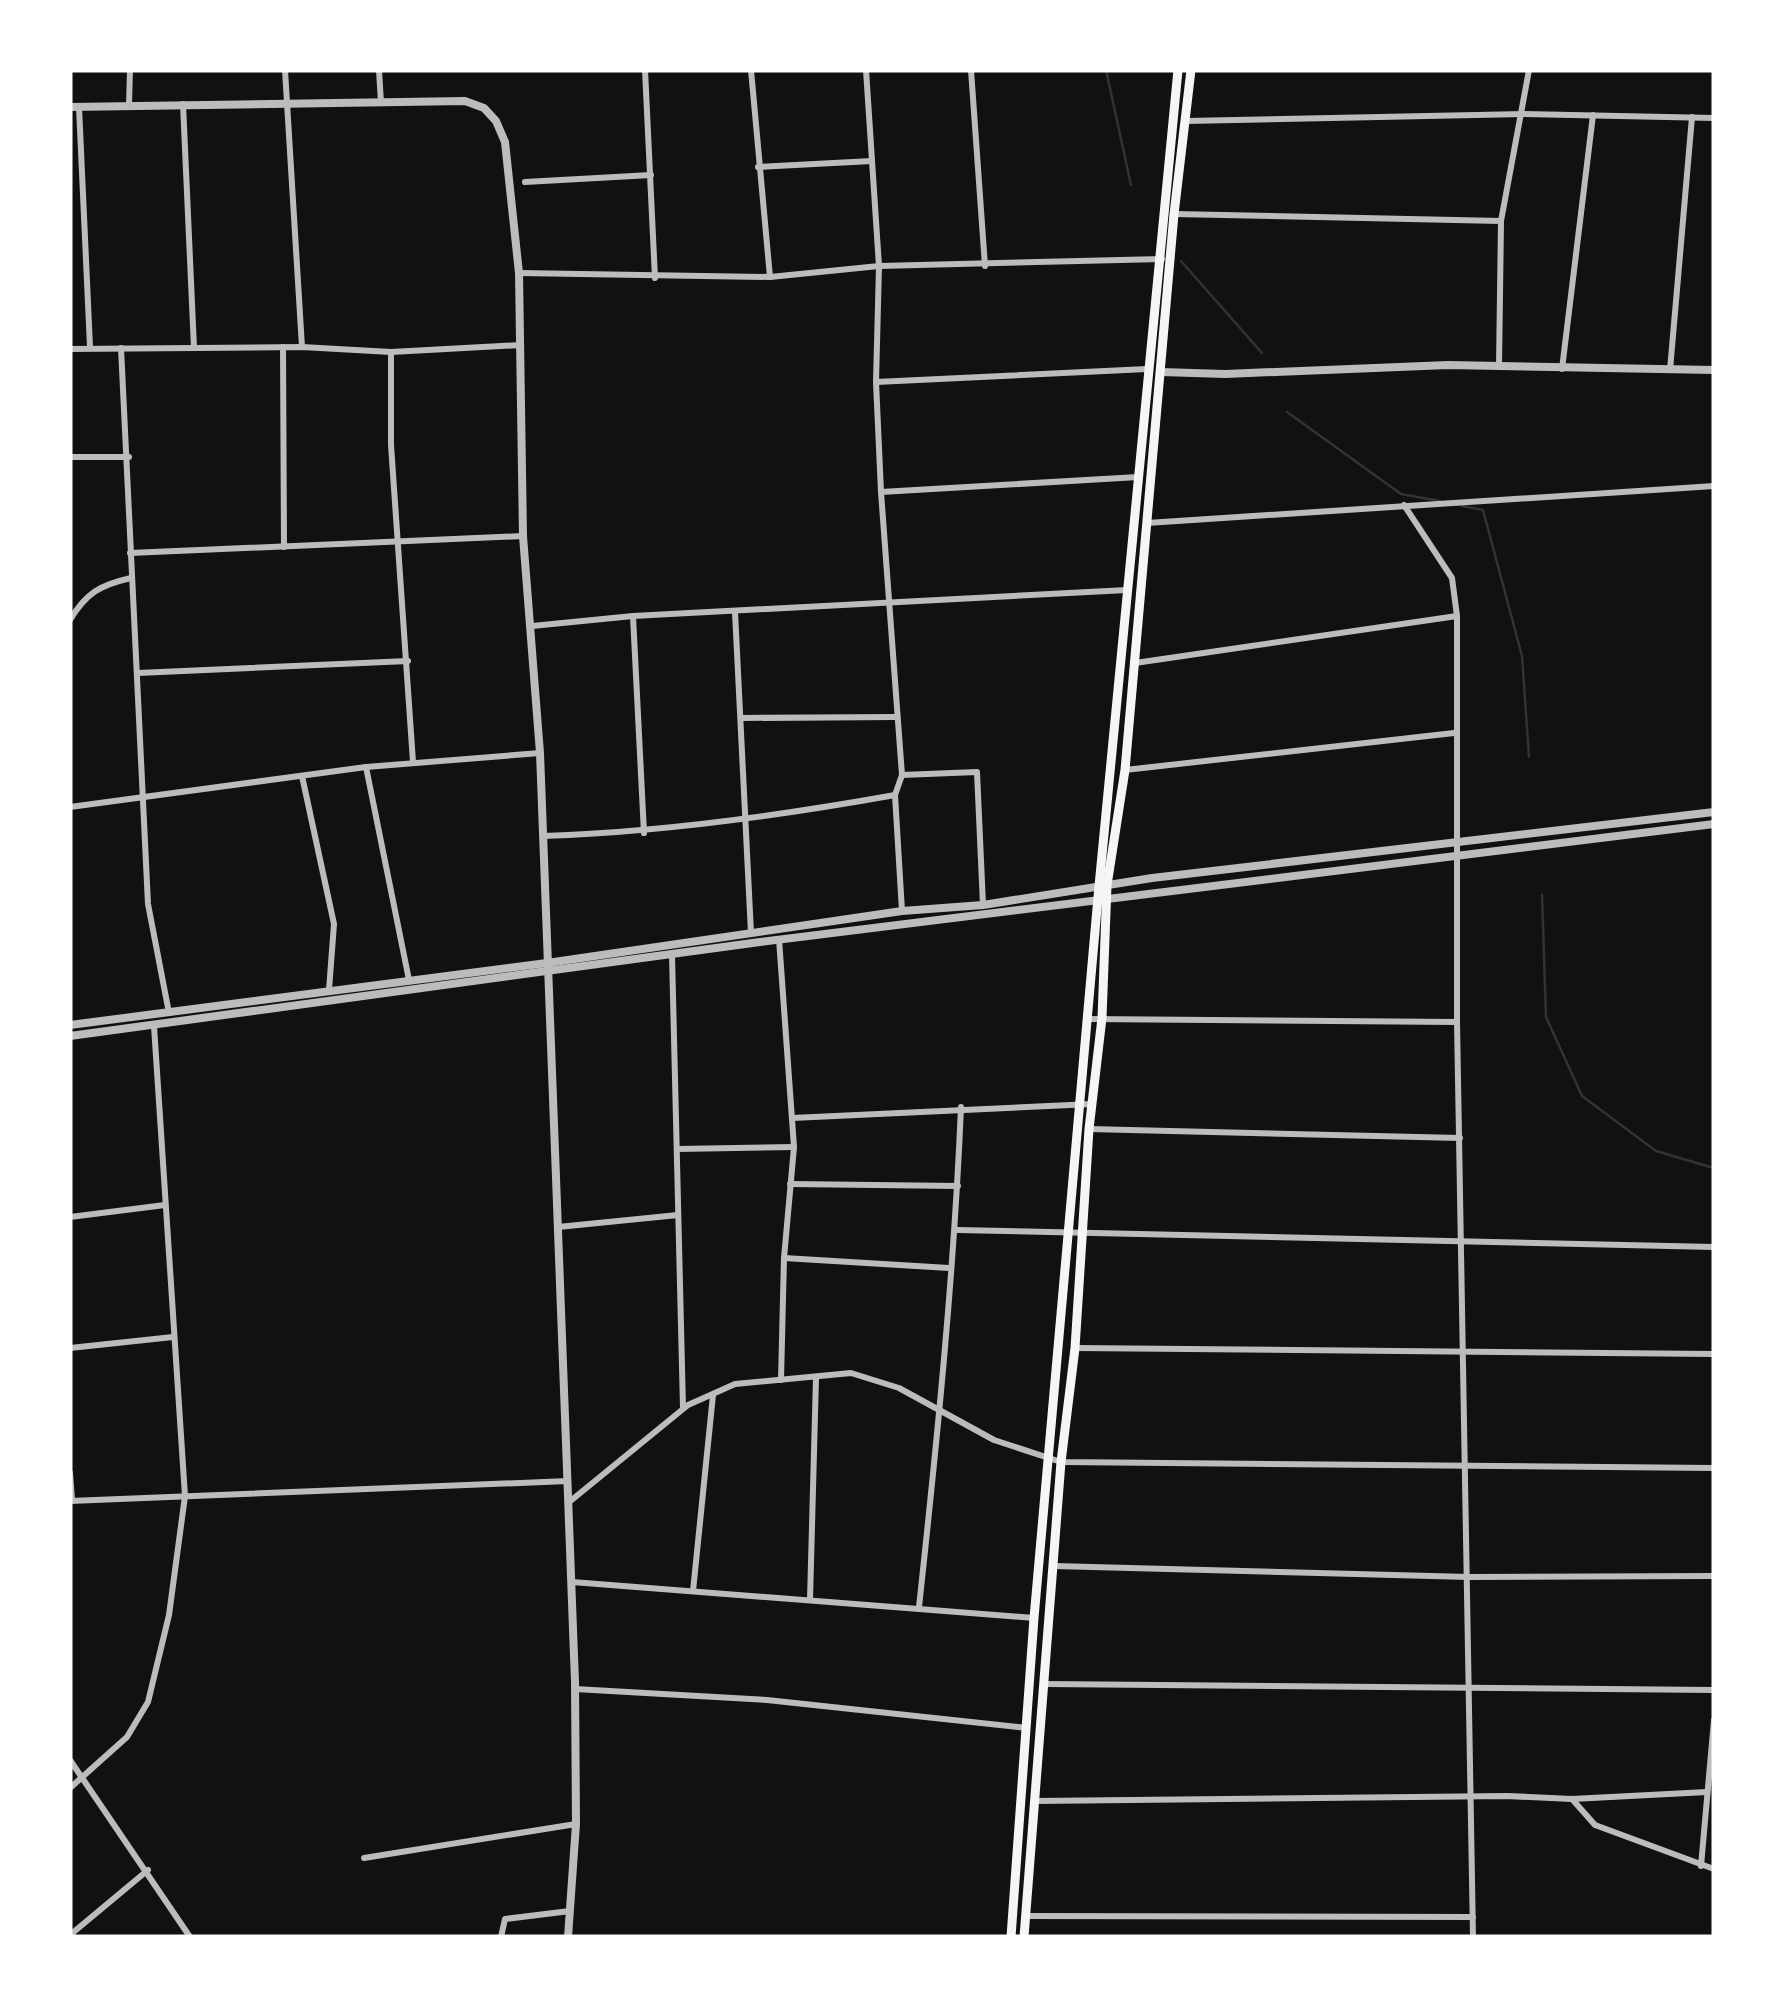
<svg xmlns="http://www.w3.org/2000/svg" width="1784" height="2007" font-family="Poppins,sans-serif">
  <rect width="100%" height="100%" fill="#111"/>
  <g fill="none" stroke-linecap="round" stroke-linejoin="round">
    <g stroke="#333" stroke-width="2.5">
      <path d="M1106,70L1131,185"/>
      <path d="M1181,261L1262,353"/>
      <path d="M1287,412L1401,494L1440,501"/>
      <path d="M1462,506L1483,510L1522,656L1529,757"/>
      <path d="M1542,895L1546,1017L1582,1096L1656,1151L1714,1168"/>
    </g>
    <g stroke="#bcbcbc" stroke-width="6">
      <path d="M285,70L302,347"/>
      <path d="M379,70L381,103"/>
      <path d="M645,70L655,278"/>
      <path d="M751,70L770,277"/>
      <path d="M866,70L879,266L876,382L881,492L902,775L895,795L902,911"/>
      <path d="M971,70L985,266"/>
      <path d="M183,104L194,348"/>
      <path d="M129,105L130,70"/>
      <path d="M79,107L90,347"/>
      <path d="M1186,121L1524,114L1714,118"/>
      <path d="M758,167L872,161"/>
      <path d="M525,182L651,175"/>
      <path d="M1174,214L1501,221L1529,70"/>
      <path d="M519,273L770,277L879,266L1162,259"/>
      <path d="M283,347L284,547"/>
      <path d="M121,348L148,904L169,1013"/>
      <path d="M70,349L302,347L391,352L521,345"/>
      <path d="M391,352V445L413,762"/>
      <path d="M1499,366L1501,221"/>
      <path d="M1562,369L1593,115"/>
      <path d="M1670,370L1692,117"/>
      <path d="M876,382L1147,369"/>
      <path d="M70,457H129"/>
      <path d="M881,492L1138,477"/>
      <path d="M1404,505L1452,578L1457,616V1022L1473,1937"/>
      <path d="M1147,523L1714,486"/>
      <path d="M130,553L523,536"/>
      <path d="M735,612L751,933"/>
      <path d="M633,616L644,833"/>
      <path d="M70,620C86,593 100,585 131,578"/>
      <path d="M532,626L633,616L1127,590"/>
      <path d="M1135,663L1457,616"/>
      <path d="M138,673L408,661"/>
      <path d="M743,718L895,717"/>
      <path d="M366,767L409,980"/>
      <path d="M1125,770L1454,733"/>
      <path d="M902,775L977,772L983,905"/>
      <path d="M302,776L334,924L329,990"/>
      <path d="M70,807L366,767L540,753"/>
      <path d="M543,836C663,832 778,816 895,795"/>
      <path d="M779,939L794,1147L784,1258L781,1380"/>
      <path d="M672,955L683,1408"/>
      <path d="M1088,1019L1457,1022"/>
      <path d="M792,1118L1092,1104"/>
      <path d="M1089,1129L1460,1138"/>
      <path d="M677,1149L794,1147"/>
      <path d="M790,1184L958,1186"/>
      <path d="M70,1217L165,1205"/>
      <path d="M558,1227L678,1215"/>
      <path d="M957,1230L1714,1247"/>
      <path d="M784,1258L949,1268"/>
      <path d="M70,1348L173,1337"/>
      <path d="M1075,1348L1714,1354"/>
      <path d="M70,1473L72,1500"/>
      <path d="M70,1501L568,1481"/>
      <path d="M568,1503L688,1405L735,1384L851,1373L899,1388L994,1440L1061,1462L1714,1468"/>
      <path d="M1054,1566L1469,1577L1714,1576"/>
      <path d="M572,1582L1034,1618"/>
      <path d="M693,1591L713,1395"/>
      <path d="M810,1600L816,1378"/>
      <path d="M919,1607C937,1441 954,1274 961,1107"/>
      <path d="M1044,1684L1714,1690"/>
      <path d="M575,1689L767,1700L1027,1728"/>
      <path d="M70,1760L190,1937"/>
      <path d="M70,1788L127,1737L148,1702L169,1615L185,1496L154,1026"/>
      <path d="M1572,1799L1595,1825L1714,1869"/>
      <path d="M1035,1801L1507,1796L1572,1799L1707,1792"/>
      <path d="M364,1858L576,1824"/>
      <path d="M1701,1866L1714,1720"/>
      <path d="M1026,1916L1473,1917"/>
      <path d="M70,1935L148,1870"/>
      <path d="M501,1937L505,1919L570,1911"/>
    </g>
    <g stroke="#bcbcbc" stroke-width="8">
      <path d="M70,107L465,101L484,108L496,121L505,142L519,273L523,536L540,753L575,1682L576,1824L568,1937"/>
      <path d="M1161,372L1225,374L1448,365L1714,370"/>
      <path d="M70,1025L547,963L902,911L983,905L1152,878L1714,812"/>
      <path d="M70,1036L760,942L1714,824"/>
    </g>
    <g stroke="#f5f5f5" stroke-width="9">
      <path d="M1011,1937L1034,1618L1099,886L1178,70"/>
      <path d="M1024,1937L1061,1462L1075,1348L1089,1129L1102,1018L1107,885L1125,770L1174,214L1191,70"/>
    </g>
  </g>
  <rect width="1784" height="2007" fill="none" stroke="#ffffff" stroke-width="145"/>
</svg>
